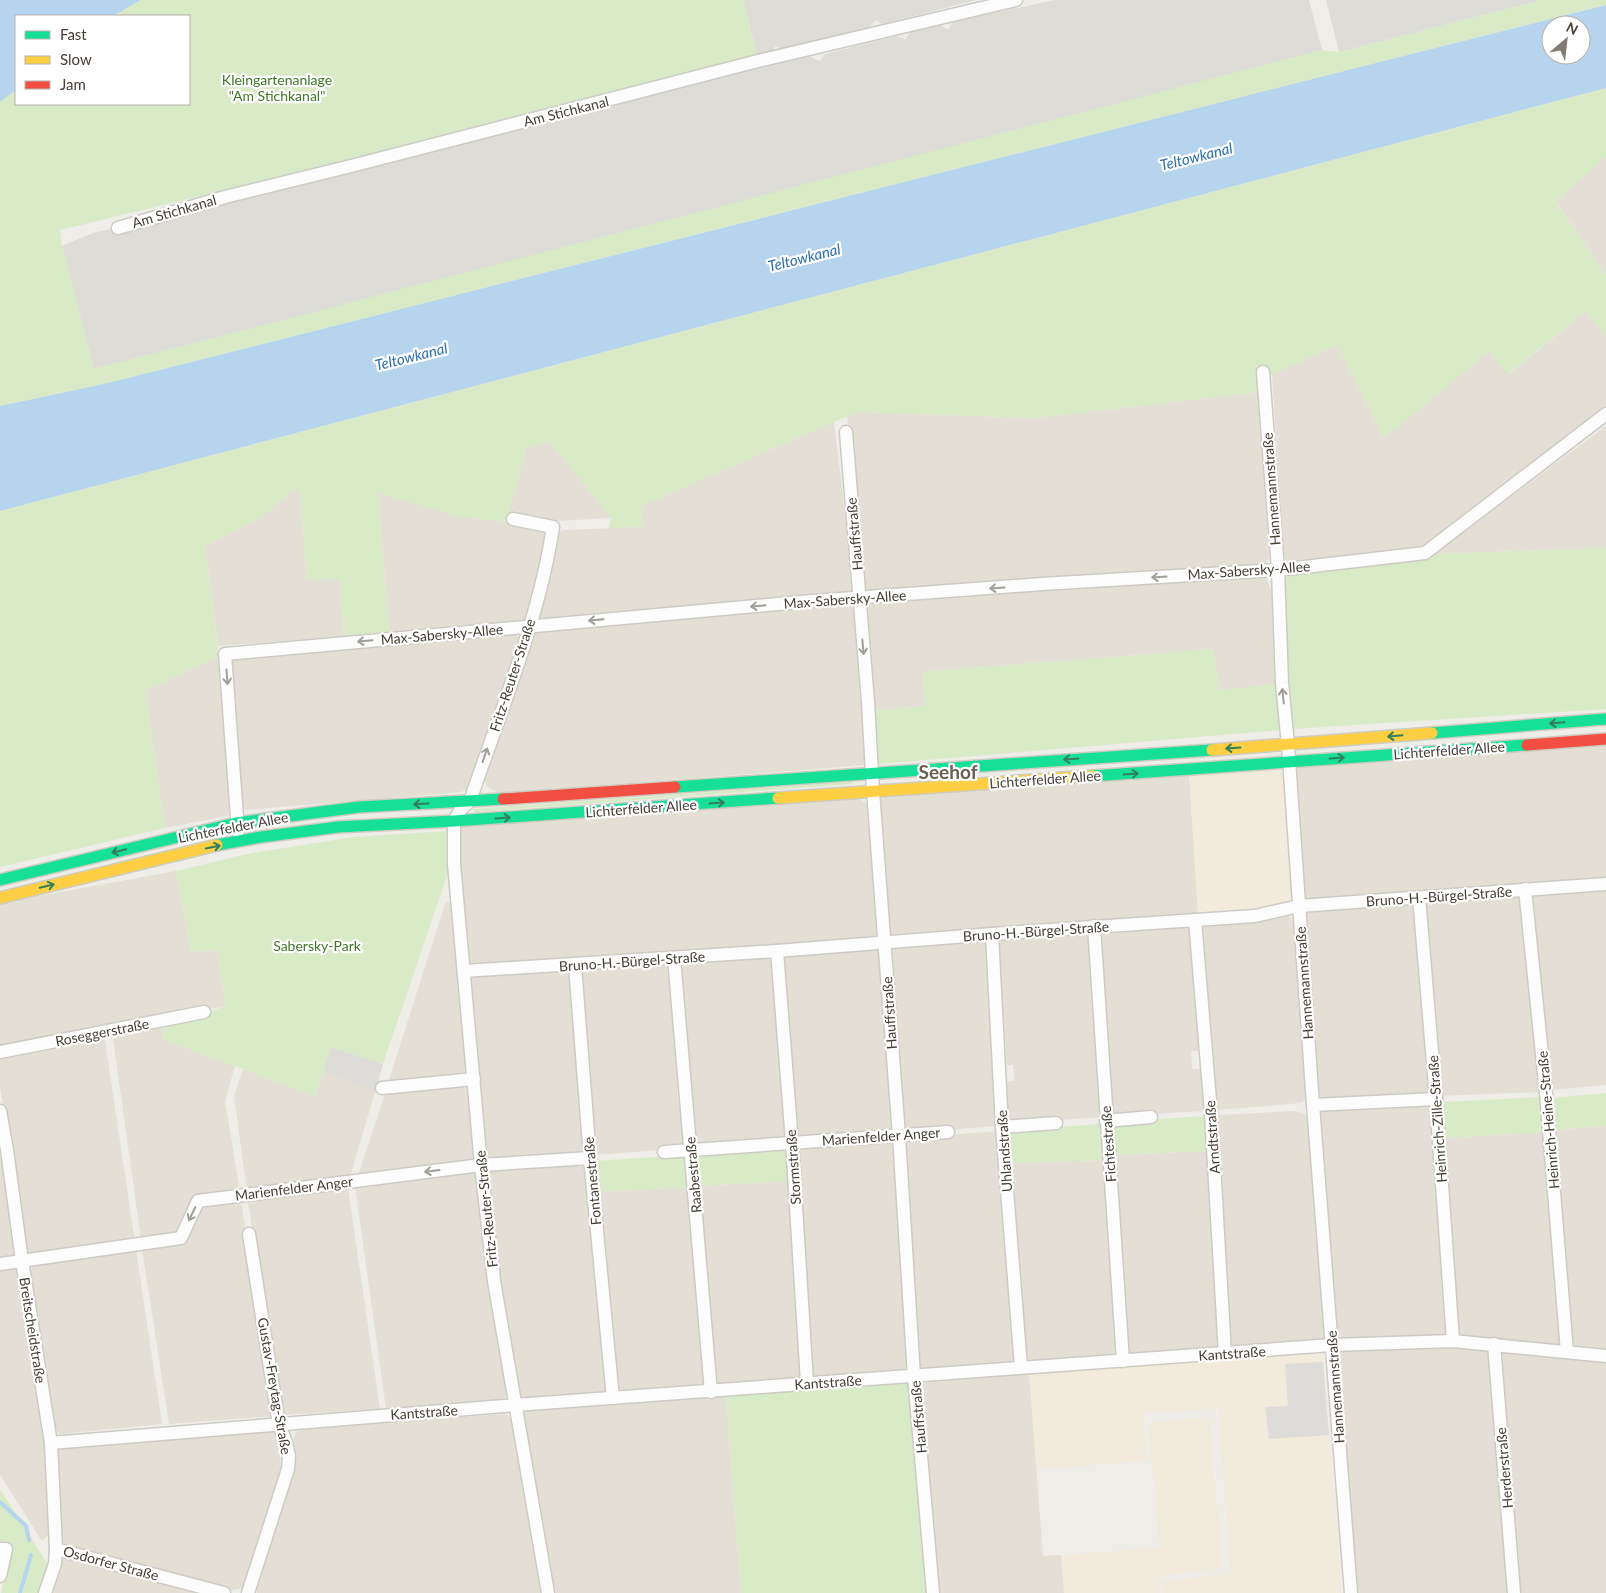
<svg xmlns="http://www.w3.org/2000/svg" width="1606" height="1593" font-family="Lato,sans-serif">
  <rect width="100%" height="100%" fill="#eeede8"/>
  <g fill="#e3dfd5">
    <path d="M1606,156V275L1556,201Z"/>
    <path d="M1586,311L1606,337V410L1423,548L1288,561L1285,559L1284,557L1272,374L1337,345L1384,438L1489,351L1509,374Z"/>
    <path d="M1258,392L1269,558L1266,564L865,591L847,416L857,412L1036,418Z"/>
    <path d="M834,422L854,589L852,592L539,620L536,618L558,532L564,530L643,527L641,506Z"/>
    <path d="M1606,426V548L1434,554Z"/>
    <path d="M550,442L611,518L556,521L509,513L526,447Z"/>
    <path d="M292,491H300L307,580L340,579L344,636L218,646L205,546L263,516Z"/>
    <path d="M378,492L457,516L507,522L544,529L548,532L528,620L389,632Z"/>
    <path d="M1257,574L1267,580L1273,594L1276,684L1220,691L1213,649L923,672L925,706L873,710L866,605L869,602Z"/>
    <path d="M852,603L855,606L867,765L499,793L487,787L484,777L534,631Z"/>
    <path d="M515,634L519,637V641L471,785L467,789L461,792L246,810L241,807L232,661L235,658Z"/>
    <path d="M219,656L230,812L227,816L165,828L145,691Z"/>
    <path d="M1606,742V879L1309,902L1304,899L1296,772L1299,768Z"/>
    <path d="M1189,773L1198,914L892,936L890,934L880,800L882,798Z"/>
    <path d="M858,798L867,804L869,808L878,932L876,938L872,940L469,965L457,835L461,827Z"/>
    <path d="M176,871L191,952L217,950L226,1006L0,1047V903Z"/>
    <path d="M1606,889V1085L1551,1090L1532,896Z"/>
    <path d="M1521,895L1542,1092L1439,1096L1425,902Z"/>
    <path d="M447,902L451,903L468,1064L467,1069L458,1076L388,1083L445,904Z"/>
    <path d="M1414,903L1432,1094L1322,1099L1318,1092L1306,912Z"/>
    <path d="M1287,914L1293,921L1295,927L1307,1098L1301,1103L1216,1110L1201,926L1204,924Z"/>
    <path d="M1190,925L1200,1051H1191L1192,1069H1204L1206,1109L1203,1111L1112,1117L1106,1082L1111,1081L1110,1060H1105L1098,933Z"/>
    <path d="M1089,930L1102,1117L1006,1124L1002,1082L1014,1081L1013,1065H1007L998,940Z"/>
    <path d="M986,937L998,1126L909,1133L904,1130L891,947Z"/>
    <path d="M876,948L879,952L892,1127L891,1130L797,1138L781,956Z"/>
    <path d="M772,955L789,1137L694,1147L679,962Z"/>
    <path d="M668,963L670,965L681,1088L677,1089L679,1109H684L685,1148L596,1155L579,971L582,969Z"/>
    <path d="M567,971L570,973L587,1154L486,1160L470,980L477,976Z"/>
    <path d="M166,1026L162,1039L235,1066L225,1101L239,1186L234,1192L195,1198L177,1234L141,1239L113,1039L115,1036Z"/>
    <path d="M101,1038L105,1041L135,1242L28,1254L0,1087V1057Z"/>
    <path d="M243,1069L315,1096L323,1072L375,1092L350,1177L252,1190L248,1188L246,1184L234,1096Z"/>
    <path d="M459,1085L468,1090L474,1158L470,1161L358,1175L384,1097L388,1093Z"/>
    <path d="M1428,1104L1432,1106L1447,1336L1344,1339L1337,1334L1335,1329L1320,1115L1325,1109Z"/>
    <path d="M1295,1111L1303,1113L1309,1118L1325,1338L1323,1340L1231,1347L1229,1345L1217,1115Z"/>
    <path d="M1606,1126V1352L1571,1348L1555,1130Z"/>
    <path d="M998,1131L1015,1361L1012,1363L925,1369L921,1367L919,1364L904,1143L911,1138Z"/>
    <path d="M1547,1132L1561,1347L1464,1337L1457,1333L1443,1138Z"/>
    <path d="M893,1142L894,1145L908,1368L906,1370L815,1378L812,1376L797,1146Z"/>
    <path d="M1211,1151L1218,1348L1130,1354L1127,1351L1111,1155Z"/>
    <path d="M0,1158L3,1162L15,1257L0,1260Z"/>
    <path d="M1106,1160L1117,1354L1115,1355L1027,1361L1024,1357L1008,1163Z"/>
    <path d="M586,1164L607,1393L524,1398L520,1395L498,1280L487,1173L489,1169Z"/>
    <path d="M476,1171L509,1390L507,1396L499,1401L386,1409L355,1186Z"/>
    <path d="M791,1181L804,1378L717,1385L696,1186Z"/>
    <path d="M691,1187L707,1380L704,1386L622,1392L617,1389L596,1192Z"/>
    <path d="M348,1188L380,1409L281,1415L248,1202L250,1199Z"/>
    <path d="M238,1201L242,1206L273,1416L169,1424L142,1249L181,1243L201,1210L207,1206Z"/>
    <path d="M136,1250L162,1424L60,1434L55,1428L29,1264Z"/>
    <path d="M16,1265L44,1440L48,1535L42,1541L0,1475V1267Z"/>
    <path d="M1453,1345L1489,1351L1509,1593H1355L1338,1356L1343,1350Z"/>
    <path d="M1503,1351L1606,1359V1593H1519L1500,1353Z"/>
    <path d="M1029,1372L1043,1556L1061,1555L1064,1593H937L921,1391L922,1385L931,1380Z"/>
    <path d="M726,1396L741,1593H551L523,1416L525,1412L533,1408Z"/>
    <path d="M506,1414L512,1419L542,1593H257V1583L293,1475L295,1453L293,1441L296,1432L307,1428Z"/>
    <path d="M271,1431L279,1436L281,1470L243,1588L232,1590L69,1546L61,1539L56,1453L63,1446Z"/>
    <path d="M66,1558L197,1593H48L60,1561Z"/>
  </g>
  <g fill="#f2eada">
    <path d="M1277,769L1282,772L1283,777L1293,894L1292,899L1289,903L1256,911L1198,914L1189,773Z"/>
    <path d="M1322,1353L1342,1593H1164L1163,1581L1231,1574L1218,1408L1143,1414L1146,1461L1037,1469L1029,1372Z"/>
    <path d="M1209,1417L1222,1567L1160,1576V1593H1064L1061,1555L1160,1548L1149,1423Z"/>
  </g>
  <g fill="#dedcd6">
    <path d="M743,0H976L882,24L876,20L868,28L781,49L776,46L772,51L757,55Z"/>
    <path d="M1055,0H1309L1322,50L743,204L94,369L62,246L93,233L210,206L809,56L820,61L825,54L896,36L906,39L910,32L940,24L948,30L953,21L961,20Z"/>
    <path d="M1326,0H1543L1339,52Z"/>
  </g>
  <g fill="#d9eac7">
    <path d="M141,0H743L758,61L60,230L62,246L94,369L1322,50L1339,52L1543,0H1606V5L108,383L0,406V102L16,90V104H189V16H113Z"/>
    <path d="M1606,88V156L1556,202L1606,275V337L1586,311L1508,374L1489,351L1384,438L1337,345L1258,381V392L1036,418L857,412L641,506L643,527L609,528L611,518L550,442L526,447L507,522L457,516L378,493L389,632L344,636L340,579L307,580L300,491H292L263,516L205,546L219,656L145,691L165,828L0,867V511Z"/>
    <path d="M1606,548V709L1293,729L867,765L863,711L925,706L923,672L1213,649L1220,691L1286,682L1283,582L1290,574L1434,554Z"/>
    <path d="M851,782L852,784L475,812L473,810L474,809Z"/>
    <path d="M449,831L452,861L383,1064L331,1047L315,1096L162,1039L166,1026L226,1006L217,950L191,952L176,871L252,853L354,837Z"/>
    <path d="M1606,1093V1126L1555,1130L1552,1098Z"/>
    <path d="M1539,1097L1543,1099L1547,1132L1443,1138L1441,1104L1444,1102Z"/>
    <path d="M1204,1116L1209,1120L1211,1151L1111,1155V1125L1116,1122Z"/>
    <path d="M1098,1124L1102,1126L1106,1160L1008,1163L1007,1134L1009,1131Z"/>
    <path d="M787,1148L791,1181L696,1186L695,1154Z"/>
    <path d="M684,1155L686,1156L691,1187L596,1192L594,1163L597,1161Z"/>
    <path d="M907,1382L911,1384L927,1593H741L726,1396Z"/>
    <path d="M0,1489L47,1563L40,1593H1L12,1546H0Z"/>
  </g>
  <g fill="#dedcd8">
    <path d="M331,1047L383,1064L375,1092L323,1072Z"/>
    <path d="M1323,1362L1329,1435L1269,1439L1265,1407L1288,1406L1285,1364Z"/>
  </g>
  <g fill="#b7d4ee" fill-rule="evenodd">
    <path d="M0,0H141L113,16H16V90L0,102Z"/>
    <path d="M1606,5V88L0,511V406L108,383ZM1551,25H1581V55H1551Z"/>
  </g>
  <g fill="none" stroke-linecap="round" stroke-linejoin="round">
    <g stroke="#b7d4ee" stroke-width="4">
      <path d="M0,1502L26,1526L29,1540"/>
      <path d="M20,1593L31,1555"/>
    </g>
    <g stroke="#cdcbc5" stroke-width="15">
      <g id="street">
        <path d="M118,228L225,197L351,166L758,61L1016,0"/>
        <path d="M1263,372L1278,570L1282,683L1288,745L1313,1105L1351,1593"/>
        <path d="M846,432L868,702L873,791L899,1136L914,1376L933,1593"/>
        <path d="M513,519L553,527C539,620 500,712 470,801L461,809L454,821V864L481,1165L494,1281L548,1593"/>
        <path d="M238,831L225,654L800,602L1042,584L1278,570L1425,553L1606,414"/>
        <path d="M1525,889L1546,1093L1567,1352"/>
        <path d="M1419,897L1436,1099L1453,1341"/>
        <path d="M1195,920L1211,1113L1225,1354"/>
        <path d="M1094,926L1123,1361"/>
        <path d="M992,934L1002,1127L1021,1367"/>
        <path d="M777,951L792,1142L807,1383"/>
        <path d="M674,958L711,1392"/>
        <path d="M575,965L590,1158L613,1398"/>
        <path d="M464,971L777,951L992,934L1255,916L1299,906L1606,884"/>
        <path d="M0,1052L204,1012"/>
        <path d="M382,1088L474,1079"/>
        <path d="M1313,1105L1436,1099"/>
        <path d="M0,1111L7,1150L22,1261L51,1443L56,1549L55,1564L45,1593"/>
        <path d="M1106,1121L1151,1117"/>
        <path d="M1002,1127L1056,1123"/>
        <path d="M664,1152L948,1132"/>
        <path d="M0,1264L181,1238L198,1201L481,1165L590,1158"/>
        <path d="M1494,1344L1514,1593"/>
        <path d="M51,1443L515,1405L1332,1345L1453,1341L1606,1356"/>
        <path d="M0,1549H6L0,1576"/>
        <path d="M56,1549L224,1593"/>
        <path d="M248,1593L288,1469L289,1456L286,1442L279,1425L249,1234"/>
      </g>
    </g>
    <g stroke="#cecbbf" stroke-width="14">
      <g id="fast">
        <path d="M1432,733L1606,719"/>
        <path d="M1092,776L1527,745"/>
        <path d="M675,787L1212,750"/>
        <path d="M217,845L261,837L338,827L454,821L778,798"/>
        <path d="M0,880L236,823L359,807L503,799"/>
      </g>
    </g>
    <g stroke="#cecbbf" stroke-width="14">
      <g id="slow">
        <path d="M1212,750L1432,733"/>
        <path d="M778,798L1092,776"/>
        <path d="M0,898L217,845"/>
      </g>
    </g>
    <g stroke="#cecbbf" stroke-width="14">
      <g id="jam">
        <path d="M1527,745L1606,739"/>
        <path d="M503,799L675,787"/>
      </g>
    </g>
    <use href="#street" stroke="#fcfcfc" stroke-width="12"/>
    <use href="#fast" stroke="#16e098" stroke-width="11"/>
    <use href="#slow" stroke="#ffcf43" stroke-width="11"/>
    <use href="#jam" stroke="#f24e42" stroke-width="11"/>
  </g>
  <defs><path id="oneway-shaft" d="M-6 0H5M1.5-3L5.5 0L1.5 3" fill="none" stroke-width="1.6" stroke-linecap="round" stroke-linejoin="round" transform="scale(1.25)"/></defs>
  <g stroke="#a09e98">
    <use href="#oneway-shaft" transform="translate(1159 577) rotate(176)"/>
    <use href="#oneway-shaft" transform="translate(997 588) rotate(176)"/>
    <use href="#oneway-shaft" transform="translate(758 606) rotate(175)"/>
    <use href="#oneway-shaft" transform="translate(596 620) rotate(175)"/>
    <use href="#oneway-shaft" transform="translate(365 641) rotate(175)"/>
    <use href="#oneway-shaft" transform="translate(863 647) rotate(85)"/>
    <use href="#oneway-shaft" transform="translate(227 677) rotate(86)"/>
    <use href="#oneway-shaft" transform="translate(1283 696) rotate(-96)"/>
    <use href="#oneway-shaft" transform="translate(485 755) rotate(-71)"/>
    <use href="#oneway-shaft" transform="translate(432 1171) rotate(173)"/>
    <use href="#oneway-shaft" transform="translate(192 1214) rotate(116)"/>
  </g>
  <g stroke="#327f5c">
    <use href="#oneway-shaft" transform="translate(1557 723) rotate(175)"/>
    <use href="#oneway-shaft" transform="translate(1395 736) rotate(175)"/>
    <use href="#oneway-shaft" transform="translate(1233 748) rotate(176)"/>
    <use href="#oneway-shaft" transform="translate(1337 758) rotate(-4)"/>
    <use href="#oneway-shaft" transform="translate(1071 759) rotate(176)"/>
    <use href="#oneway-shaft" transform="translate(1131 774) rotate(-4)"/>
    <use href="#oneway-shaft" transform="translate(717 803) rotate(-4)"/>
    <use href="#oneway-shaft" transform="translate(421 804) rotate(177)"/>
    <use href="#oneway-shaft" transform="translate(503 818) rotate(-4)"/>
    <use href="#oneway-shaft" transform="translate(213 847) rotate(-12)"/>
    <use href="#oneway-shaft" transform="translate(119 851) rotate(166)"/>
    <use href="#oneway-shaft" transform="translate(47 886) rotate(-14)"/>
  </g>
  <g text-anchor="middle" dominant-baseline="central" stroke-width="4.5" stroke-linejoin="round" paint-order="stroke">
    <g font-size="14" fill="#3f7727" stroke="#fff">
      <text x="277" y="79">Kleingartenanlage<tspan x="277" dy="16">"Am Stichkanal"</tspan></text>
      <text x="317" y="945">Sabersky-Park</text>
    </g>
    <g font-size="14" fill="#443f34" stroke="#fff">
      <text transform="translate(566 111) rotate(-14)">Am Stichkanal</text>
      <text transform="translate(174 211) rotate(-16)">Am Stichkanal</text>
      <text transform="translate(1271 489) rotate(-94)">Hannemannstraße</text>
      <text transform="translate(854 534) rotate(-95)">Hauffstraße</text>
      <text transform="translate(1249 570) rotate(-4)">Max-Sabersky-Allee</text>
      <text transform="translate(845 599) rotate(-4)">Max-Sabersky-Allee</text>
      <text transform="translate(442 634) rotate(-5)">Max-Sabersky-Allee</text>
      <text transform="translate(512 675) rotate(-72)">Fritz-Reuter-Straße</text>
      <text transform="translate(1449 750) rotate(-4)">Lichterfelder Allee</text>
      <text transform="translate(1045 779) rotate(-4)">Lichterfelder Allee</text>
      <text transform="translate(641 808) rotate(-4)">Lichterfelder Allee</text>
      <text transform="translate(233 827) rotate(-11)">Lichterfelder Allee</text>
      <text transform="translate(1439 896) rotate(-4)">Bruno-H.-Bürgel-Straße</text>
      <text transform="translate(1036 931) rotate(-4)">Bruno-H.-Bürgel-Straße</text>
      <text transform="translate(632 961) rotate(-4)">Bruno-H.-Bürgel-Straße</text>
      <text transform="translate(1304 983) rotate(-94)">Hannemannstraße</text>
      <text transform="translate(889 1013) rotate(-94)">Hauffstraße</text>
      <text transform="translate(102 1032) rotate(-11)">Roseggerstraße</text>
      <text transform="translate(1437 1119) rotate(-94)">Heinrich-Zille-Straße</text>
      <text transform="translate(1548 1120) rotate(-95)">Heinrich-Heine-Straße</text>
      <text transform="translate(881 1136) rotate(-4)">Marienfelder Anger</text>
      <text transform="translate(1212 1137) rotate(-94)">Arndtstraße</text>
      <text transform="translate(1108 1144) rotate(-94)">Fichtestraße</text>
      <text transform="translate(1004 1151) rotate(-94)">Uhlandstraße</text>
      <text transform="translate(793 1167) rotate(-94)">Stormstraße</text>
      <text transform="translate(693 1175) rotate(-95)">Raabestraße</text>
      <text transform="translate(592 1181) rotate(-95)">Fontanestraße</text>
      <text transform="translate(294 1188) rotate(-7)">Marienfelder Anger</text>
      <text transform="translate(486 1209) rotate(-96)">Fritz-Reuter-Straße</text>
      <text transform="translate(33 1330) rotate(81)">Breitscheidstraße</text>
      <text transform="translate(1232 1353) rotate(-4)">Kantstraße</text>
      <text transform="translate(828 1382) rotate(-4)">Kantstraße</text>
      <text transform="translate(275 1386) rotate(80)">Gustav-Freytag-Straße</text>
      <text transform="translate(1335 1387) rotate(-94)">Hannemannstraße</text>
      <text transform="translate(424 1412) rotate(-4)">Kantstraße</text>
      <text transform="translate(918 1417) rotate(-95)">Hauffstraße</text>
      <text transform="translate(1504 1468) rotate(-95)">Herderstraße</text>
      <text transform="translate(111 1563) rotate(15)">Osdorfer Straße</text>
    </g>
    <g font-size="15" font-style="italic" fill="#2c6fb1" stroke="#fff">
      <text transform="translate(1196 156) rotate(-14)">Teltowkanal</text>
      <text transform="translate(804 257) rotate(-14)">Teltowkanal</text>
      <text transform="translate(411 356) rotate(-14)">Teltowkanal</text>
    </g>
    <g font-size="19" font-weight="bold" fill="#675e4b" stroke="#fff">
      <text x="948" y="771">Seehof</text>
    </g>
  </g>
  <rect x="15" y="15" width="175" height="90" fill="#ffffff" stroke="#b4b2ae"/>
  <rect x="25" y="31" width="25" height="8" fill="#16e098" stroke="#b4b2ae"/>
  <text x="60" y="40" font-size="15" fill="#443f34">Fast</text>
  <rect x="25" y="56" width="25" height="8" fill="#ffcf43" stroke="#b4b2ae"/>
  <text x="60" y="65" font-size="15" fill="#443f34">Slow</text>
  <rect x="25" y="81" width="25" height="8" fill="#f24e42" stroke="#b4b2ae"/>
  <text x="60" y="90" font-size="15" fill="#443f34">Jam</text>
  <g transform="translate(1566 40) rotate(28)"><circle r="24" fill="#ffffff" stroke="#b4b2ae"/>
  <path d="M0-4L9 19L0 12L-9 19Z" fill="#807c73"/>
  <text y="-8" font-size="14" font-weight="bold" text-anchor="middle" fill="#443f34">N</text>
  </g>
</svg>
